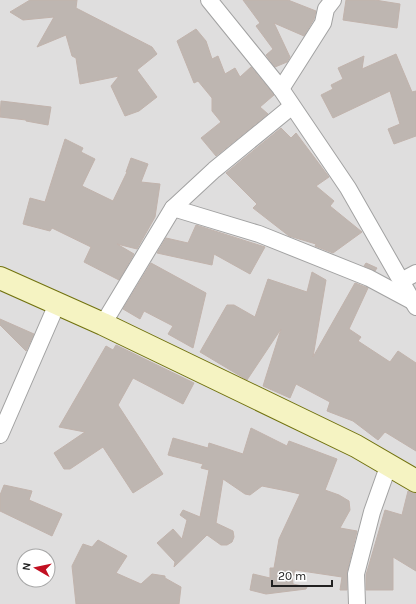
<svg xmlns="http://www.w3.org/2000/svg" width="416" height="604" font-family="Karla,sans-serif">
  <rect width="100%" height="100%" fill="#f0ede8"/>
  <path fill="#dfdede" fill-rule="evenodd" d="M0,0H416V604H0ZM24,556H48V580H24Z"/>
  <g fill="#beb6b1" stroke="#c1b3ac">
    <path d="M30,0H77L76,8L152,47L157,54L137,70L157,97L139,111L125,116L111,86L119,76L80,84L76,58L72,56L66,35L37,47L54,17L23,20L10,12Z"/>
    <path d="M243,0H288L316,11L314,19L304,36L274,23L290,57L287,62L275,67L266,55L273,49L256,26L260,23Z"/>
    <path d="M346,0H375L400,4L397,28L343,20Z"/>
    <path d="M196,29L206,41L212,59L218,56L225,74L235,68L240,77L251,67L274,95L260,107L268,114L216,156L201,138L221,122L212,111V98L198,81L194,83L177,41Z"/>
    <path d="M396,54L412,92L416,91V136L394,144L388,129L400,124L390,91L333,118L321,95L333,89L331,85L343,79L338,68L364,56L362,69Z"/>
    <path d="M1,101L51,107L48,125L26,121V120L0,117Z"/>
    <path d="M281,128L291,138L296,133L329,177L316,186L334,201L330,206L362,232L333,253L315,246L316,244L289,236L253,208L257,204L226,173Z"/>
    <path d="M65,139L83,148L81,152L95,159L82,186L113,201L127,172H126L131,158L148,164L141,182L160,184L155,217L137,249L117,244L134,254L119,280L84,262L91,247L52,228L50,231L23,224L30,198L45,202Z"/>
    <path d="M196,225L265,247L250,274L214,254L212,265L157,253L166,238L188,243Z"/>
    <path d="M151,263L206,293L193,348L168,334L173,326L144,311L140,319L123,309Z"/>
    <path d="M366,263L377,268L375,271L364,266Z"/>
    <path d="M312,272L326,280L313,357L355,283L368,288L349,329L361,337L358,341L390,362L398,351L416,363V451L385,432L378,440L353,421L327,411L330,402L296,384L290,398L263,386L281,329L247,380L200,352L227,305H234L255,317L268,279L307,292Z"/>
    <path d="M0,319L34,334L26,351L0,325Z"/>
    <path d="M116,345L194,383L183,404L133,378L118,405L163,474L133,493L103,447L70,469H64L54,453L85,432L59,427L106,346L113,350Z"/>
    <path d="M251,428L287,446L289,441L337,459L325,490L339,495L349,501L350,510L340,528L357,531L347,572V590H340L342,577L295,570V575H292L293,584L307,587L306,589L266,594L250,590L253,574L270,578V568H274L279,539L300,494L287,491L262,486L250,495L245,494L223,479L216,523L233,531L234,537L232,542L227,545H221L207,535L174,567L175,562L157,543L173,529L182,539L187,520L180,515L183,510L200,517L209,470L201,468L203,464L168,455L173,438L208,448L209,443L243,454Z"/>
    <path d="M4,485L32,491L29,500L62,514L52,536L0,511V495Z"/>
    <path d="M408,491L416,493V571L393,557V590H366V575L385,510L402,515Z"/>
    <path d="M98,540L127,556L116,573L141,584L152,574L165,576V578L181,587L179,604H76L72,566L83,544L92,547Z"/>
  </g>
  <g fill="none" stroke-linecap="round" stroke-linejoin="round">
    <g stroke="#a2a2a2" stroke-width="18">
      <g id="street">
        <path d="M209,0L281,89L348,188L416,307"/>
        <path d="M281,89L323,23L326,9L333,0"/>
        <path d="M173,208L259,234L369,278L412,301"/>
        <path d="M401,281L416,273"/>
        <path d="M103,324L173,208L214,170L291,107"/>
        <path d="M0,435L57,304"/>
        <path d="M357,604L356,574L372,512L389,464"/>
      </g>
    </g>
    <g stroke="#71720e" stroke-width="24">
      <path id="secondary" d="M0,278L103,324L356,446L416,481"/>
    </g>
    <use href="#street" stroke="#fff" stroke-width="16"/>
    <use href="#secondary" stroke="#f5f3c2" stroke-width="22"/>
  </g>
  <g transform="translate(36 568) rotate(279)"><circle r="19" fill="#ffffff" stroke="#a6a6a6"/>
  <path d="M0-3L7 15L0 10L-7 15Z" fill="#c21022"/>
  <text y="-6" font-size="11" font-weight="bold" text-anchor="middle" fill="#212121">N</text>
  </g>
  <path d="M272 580v6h60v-6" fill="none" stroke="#212121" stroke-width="2"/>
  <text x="278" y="580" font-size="12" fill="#212121" stroke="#ffffff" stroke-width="3" paint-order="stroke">20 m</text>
</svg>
